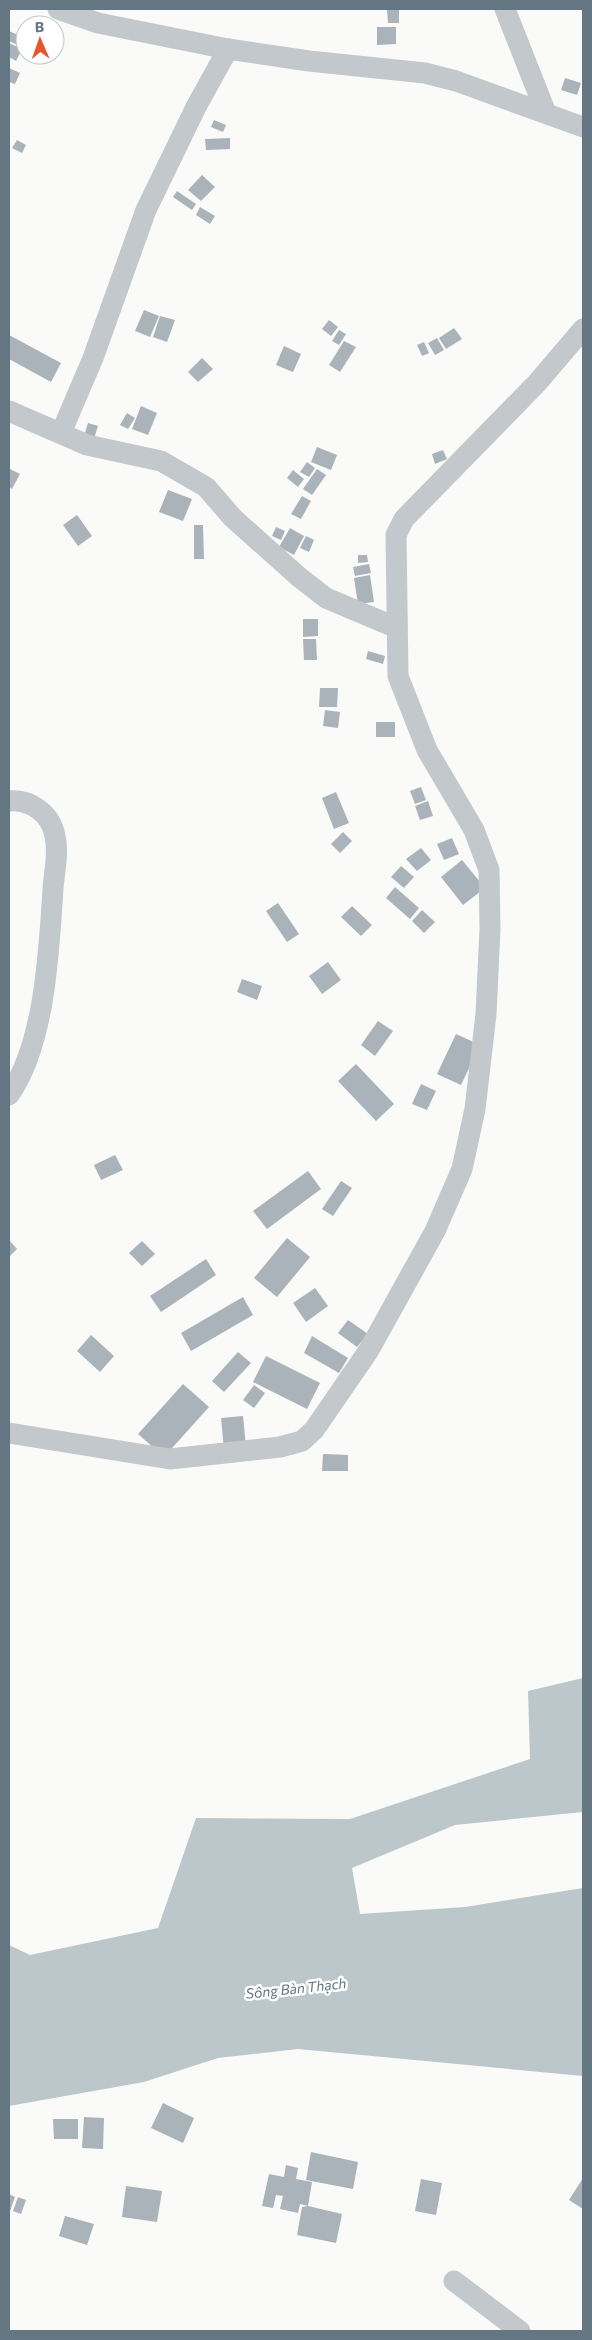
<svg xmlns="http://www.w3.org/2000/svg" width="592" height="2340" font-family="Commissioner,sans-serif">
  <rect width="100%" height="100%" fill="#fafaf8"/>
  <path fill="#bbc7cb" d="M583,1678V1812L455,1825L352,1868L360,1914L465,1907L583,1888V2076L298,2049L218,2058L144,2082L9,2106V1945L30,1955L158,1928L196,1818L350,1819L530,1759L528,1691Z"/>
  <g fill="#aab3b9">
    <path d="M387,9H399V23H388Z"/>
    <path d="M377,27H396V44L377,45Z"/>
    <path d="M9,31L25,38L22,47L9,41Z"/>
    <path d="M9,43L22,49L16,61L9,57Z"/>
    <path d="M9,68L20,73L15,84L9,82Z"/>
    <path d="M565,78L581,83L577,95L561,90Z"/>
    <path d="M214,120L226,125L223,132L211,127Z"/>
    <path d="M230,138V149L206,150L205,139Z"/>
    <path d="M17,140L26,145L22,153L12,148Z"/>
    <path d="M202,175L215,187L201,201L188,190Z"/>
    <path d="M177,191L196,204L192,210L173,197Z"/>
    <path d="M200,207L215,216L210,224L196,215Z"/>
    <path d="M144,310L159,316L150,337L135,331Z"/>
    <path d="M160,316L175,320L167,342L153,337Z"/>
    <path d="M329,320L338,327L331,336L322,329Z"/>
    <path d="M454,328L462,339L446,349L439,338Z"/>
    <path d="M339,330L346,334L339,345L332,341Z"/>
    <path d="M9,335L61,363L51,382L9,359Z"/>
    <path d="M437,338L444,350L435,355L428,343Z"/>
    <path d="M344,341L356,347L340,372L329,365Z"/>
    <path d="M424,342L429,353L422,356L417,345Z"/>
    <path d="M284,346L301,354L293,372L276,365Z"/>
    <path d="M202,358L213,369L198,382L188,372Z"/>
    <path d="M141,406L157,413L148,435L132,429Z"/>
    <path d="M127,413L135,418L128,429L120,425Z"/>
    <path d="M88,423L98,426L94,439L84,436Z"/>
    <path d="M317,447L337,455L331,470L311,462Z"/>
    <path d="M443,450L447,459L435,464L432,454Z"/>
    <path d="M307,462L315,468L309,477L300,472Z"/>
    <path d="M10,469L20,474L12,489L9,487Z"/>
    <path d="M317,469L326,475L312,495L303,489Z"/>
    <path d="M293,470L304,479L298,487L287,478Z"/>
    <path d="M168,490L192,499L183,521L159,512Z"/>
    <path d="M302,496L311,501L301,519L291,514Z"/>
    <path d="M77,515L92,536L78,546L63,525Z"/>
    <path d="M194,525H203L204,559H194Z"/>
    <path d="M276,527L285,531L281,540L272,536Z"/>
    <path d="M290,528L304,536L294,555L279,547Z"/>
    <path d="M306,536L314,540L309,552L300,548Z"/>
    <path d="M358,555H367L368,562L358,563Z"/>
    <path d="M369,564L371,573L355,576L353,567Z"/>
    <path d="M370,575L374,602L358,604L354,578Z"/>
    <path d="M303,619H318V636L303,637Z"/>
    <path d="M303,639H316L317,660H304Z"/>
    <path d="M368,651L385,656L383,664L366,659Z"/>
    <path d="M320,688H338L337,707H319Z"/>
    <path d="M325,710L340,712L338,728L323,726Z"/>
    <rect x="376" y="722" width="19" height="15"/>
    <path d="M421,787L426,800L415,804L410,791Z"/>
    <path d="M336,792L349,823L334,829L322,798Z"/>
    <path d="M428,801L433,816L420,820L415,806Z"/>
    <path d="M343,832L352,841L340,853L331,844Z"/>
    <path d="M452,838L459,854L444,860L437,844Z"/>
    <path d="M421,848L431,860L417,871L406,859Z"/>
    <path d="M462,860L485,888L463,905L441,877Z"/>
    <path d="M401,866L414,877L404,888L391,877Z"/>
    <path d="M395,887L419,908L410,919L386,898Z"/>
    <path d="M278,903L299,934L287,942L266,911Z"/>
    <path d="M352,906L372,925L361,936L341,917Z"/>
    <path d="M422,910L435,922L424,933L412,921Z"/>
    <path d="M328,962L341,980L322,994L309,976Z"/>
    <path d="M242,979L262,986L257,1000L237,992Z"/>
    <path d="M378,1021L393,1031L375,1056L361,1045Z"/>
    <path d="M456,1034L480,1045L461,1085L437,1074Z"/>
    <path d="M356,1064L394,1104L376,1121L338,1081Z"/>
    <path d="M421,1084L436,1091L427,1110L412,1104Z"/>
    <path d="M115,1155L123,1170L101,1180L94,1165Z"/>
    <path d="M308,1171L321,1189L267,1229L253,1211Z"/>
    <path d="M341,1181L352,1188L333,1216L322,1209Z"/>
    <path d="M287,1238L310,1257L277,1297L254,1278Z"/>
    <path d="M9,1240L17,1249L9,1257Z"/>
    <path d="M142,1241L155,1254L142,1266L129,1253Z"/>
    <path d="M206,1259L216,1275L161,1312L150,1296Z"/>
    <path d="M315,1288L328,1306L306,1322L293,1303Z"/>
    <path d="M243,1297L253,1315L191,1351L181,1333Z"/>
    <path d="M348,1320L368,1334L357,1347L338,1333Z"/>
    <path d="M91,1335L114,1356L100,1372L77,1351Z"/>
    <path d="M312,1336L348,1358L339,1373L304,1353Z"/>
    <path d="M238,1352L251,1363L224,1392L212,1381Z"/>
    <path d="M266,1356L320,1383L307,1409L253,1382Z"/>
    <path d="M183,1384L209,1407L164,1457L138,1434Z"/>
    <path d="M254,1385L265,1393L254,1408L243,1400Z"/>
    <path d="M243,1416L246,1447L224,1449L221,1418Z"/>
    <path d="M323,1454L348,1455V1471H322Z"/>
    <path d="M163,2103L194,2118L183,2143L151,2128Z"/>
    <path d="M84,2117L104,2118L103,2149L82,2148Z"/>
    <path d="M53,2119H78V2139H54Z"/>
    <path d="M311,2152L358,2162L353,2189L306,2180Z"/>
    <path d="M286,2165L298,2168L296,2179L312,2182L308,2206L342,2214L336,2243L297,2235L302,2207L308,2206L300,2204L298,2213L280,2209L283,2196L276,2195L273,2208L262,2206L269,2174L284,2177Z"/>
    <path d="M583,2178V2209L569,2200Z"/>
    <path d="M421,2179L442,2183L436,2215L415,2211Z"/>
    <path d="M126,2186L162,2191L157,2222L122,2217Z"/>
    <path d="M9,2194L15,2197L9,2214Z"/>
    <path d="M18,2197L26,2200L21,2214L13,2211Z"/>
    <path d="M65,2216L94,2224L87,2245L59,2236Z"/>
  </g>
  <g fill="none" stroke-linecap="round" stroke-linejoin="round">
    <g stroke="#c3c8cc" stroke-width="21">
      <path d="M58,9L98,23L228,49L309,61L425,73L456,81L583,127"/>
      <path d="M505,9L546,113"/>
      <path d="M9,411L87,445L161,461L206,487L233,518L299,577L326,598L397,628"/>
      <path d="M61,433L93,358L146,210L196,107L228,49"/>
      <path d="M9,801C31,799 51,814 55,836C59,853 54,873 53,889C49,951 45,1044 9,1095"/>
      <path d="M9,1433L170,1459L280,1447L302,1441L314,1430L369,1350L435,1231L462,1169L475,1109L486,1014L490,929L489,870L474,830L427,750L398,676L396,535L404,519L537,383L583,329"/>
      <path d="M454,2281L520,2331"/>
    </g>
  </g>
  <g text-anchor="middle" dominant-baseline="central" stroke-width="5" stroke-linejoin="round" paint-order="stroke">
    <g font-size="14" font-style="italic" fill="#60757c" stroke="#fff">
      <text transform="translate(296 1988) rotate(-6)">Sông Bàn Thạch</text>
    </g>
  </g>
  <rect width="592" height="2340" fill="none" stroke="#657683" stroke-width="20"/>
  <g transform="translate(40 40) rotate(358)"><circle r="24" fill="#ffffff" stroke="#c1c8cd"/>
  <path d="M0-4L9 19L0 12L-9 19Z" fill="#e4572e"/>
  <text y="-8" font-size="14" font-weight="bold" text-anchor="middle" fill="#657683">B</text>
  </g>
</svg>
